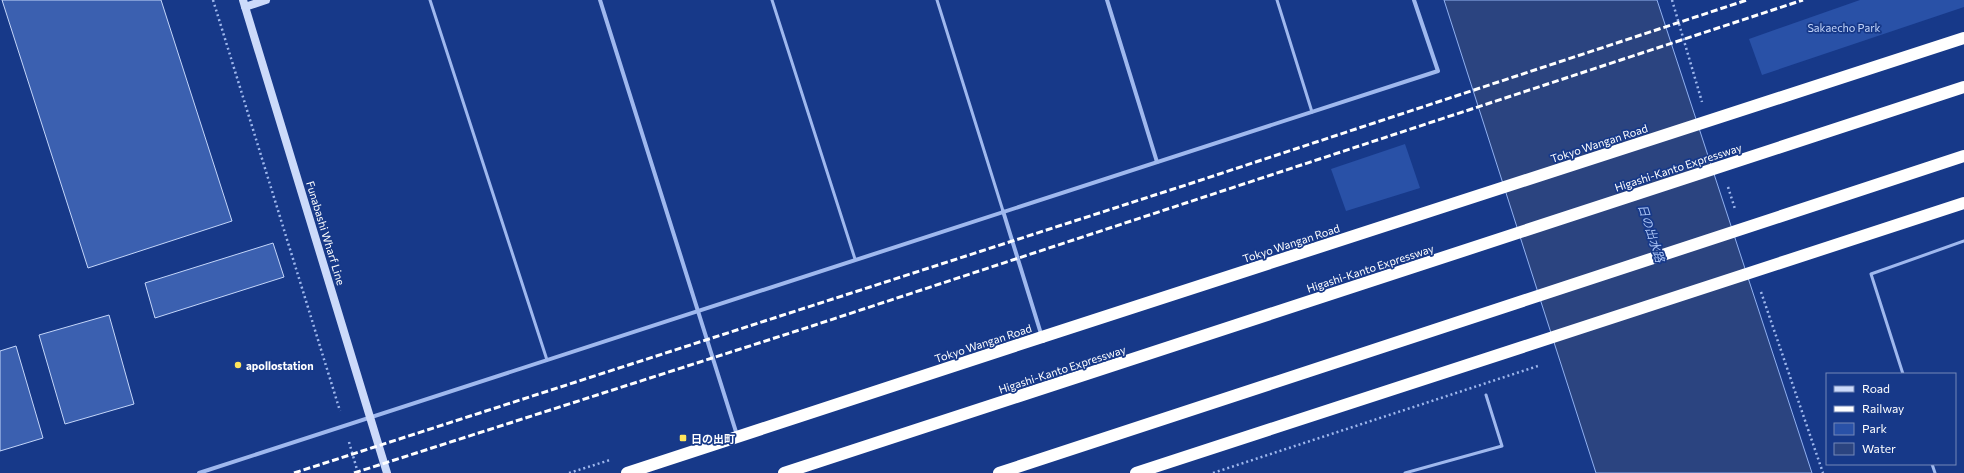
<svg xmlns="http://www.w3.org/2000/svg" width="1964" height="473" font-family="Commissioner,'Noto Sans JP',sans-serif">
  <rect width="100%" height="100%" fill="#173989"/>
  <g fill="#2951a7">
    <path d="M1860,0H1964V7L1762,75L1749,39Z"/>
    <path d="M1405,144L1420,188L1346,211L1331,169Z"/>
  </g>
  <path fill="#2b4480" stroke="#91b1f1" d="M1444,0H1657L1812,473H1596Z"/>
  <g fill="#3b60b0" stroke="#c4d6fa">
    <path d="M2,0H161L232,221L88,268Z"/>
    <path d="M273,243L284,277L155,318L145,283Z"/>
    <path d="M109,315L134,404L65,424L39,335Z"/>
    <path d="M16,346L43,438L0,451V351Z"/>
  </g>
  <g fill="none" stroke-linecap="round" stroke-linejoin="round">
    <g stroke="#9fb8ee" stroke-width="2.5" stroke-dasharray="2 3" stroke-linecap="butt">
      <path d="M213,0L340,411"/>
      <path d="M1672,0L1702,102"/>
      <path d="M1728,187L1735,209"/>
      <path d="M1761,292L1823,473"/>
      <path d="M349,442L358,473"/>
      <path d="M569,473L610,460"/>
    </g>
    <g stroke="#9fb8ee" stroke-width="3">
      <path d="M430,0L547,360"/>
      <path d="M772,0L855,259"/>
      <path d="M937,0L1003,211"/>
      <path d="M1277,0L1312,112"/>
      <path d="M1903,374L1871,274L1964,241"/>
      <path d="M1932,464L1935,473"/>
      <path d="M1405,473L1502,446L1486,395"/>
    </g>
    <g stroke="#9fb8ee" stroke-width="4">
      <path d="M600,0L737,435"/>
      <path d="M1107,0L1157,162"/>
      <path d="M1003,211L1042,337"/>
      <path d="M199,473L1438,71L1414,0"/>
    </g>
    <g stroke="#ccdafa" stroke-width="8">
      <path d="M243,0L387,473"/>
      <path d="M245,7L266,0"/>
    </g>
    <path stroke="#fff" stroke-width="12" d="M627,473L1042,337"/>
    <g stroke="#fff" stroke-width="3" stroke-dasharray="7 3" stroke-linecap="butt">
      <path d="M294,473L1189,184L1747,0"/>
      <path d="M354,473L812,326L1803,0"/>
    </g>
    <path stroke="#9fb8ee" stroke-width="2.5" stroke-dasharray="2 3" stroke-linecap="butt" d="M1213,473L1538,366"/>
    <g stroke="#fff" stroke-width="12">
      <path d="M1042,337L1964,38"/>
      <path d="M784,473L1964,87"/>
      <path d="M999,473L1964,156"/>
      <path d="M1136,473L1964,203"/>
    </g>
  </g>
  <g fill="#ffe55c" stroke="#173989" stroke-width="1.5">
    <circle cx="238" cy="365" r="4"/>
    <rect x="679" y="434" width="8" height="8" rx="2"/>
  </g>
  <g text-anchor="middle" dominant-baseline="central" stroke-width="3.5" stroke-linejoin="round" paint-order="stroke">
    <g font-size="11" fill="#c4d6fa" stroke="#173989">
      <text x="1844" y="27">Sakaecho Park</text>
    </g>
    <g font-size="11" fill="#fff" stroke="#173989">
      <text transform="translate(1599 143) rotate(-18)">Tokyo Wangan Road</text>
      <text transform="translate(1678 167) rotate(-18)">Higashi-Kanto Expressway</text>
      <text transform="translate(326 233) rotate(73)">Funabashi Wharf Line</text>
      <text transform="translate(1291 243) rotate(-18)">Tokyo Wangan Road</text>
      <text transform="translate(1370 268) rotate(-18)">Higashi-Kanto Expressway</text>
      <text transform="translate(983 343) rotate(-18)">Tokyo Wangan Road</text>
      <text transform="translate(1062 369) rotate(-18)">Higashi-Kanto Expressway</text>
    </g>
    <g font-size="11" font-weight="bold" fill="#fff" stroke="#173989" text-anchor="start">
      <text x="246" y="365">apollostation</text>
      <text x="691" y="438">日の出町</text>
    </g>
    <g font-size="12" font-style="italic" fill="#aac3f5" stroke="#173989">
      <text transform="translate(1652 233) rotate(72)">日の出水路</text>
    </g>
  </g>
  <rect x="1826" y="373" width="130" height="92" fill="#173989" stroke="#7488b8"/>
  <rect x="1834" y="386" width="20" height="6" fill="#ccdafa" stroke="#7488b8"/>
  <text x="1862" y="393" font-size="12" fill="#ffffff">Road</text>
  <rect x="1834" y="406" width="20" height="6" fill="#ffffff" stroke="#7488b8"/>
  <text x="1862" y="413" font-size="12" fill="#ffffff">Railway</text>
  <rect x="1834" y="423" width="20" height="12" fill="#2951a7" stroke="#7488b8"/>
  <text x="1862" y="433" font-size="12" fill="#ffffff">Park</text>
  <rect x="1834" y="443" width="20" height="12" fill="#2b4480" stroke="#7488b8"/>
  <text x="1862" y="453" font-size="12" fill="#ffffff">Water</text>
</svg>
